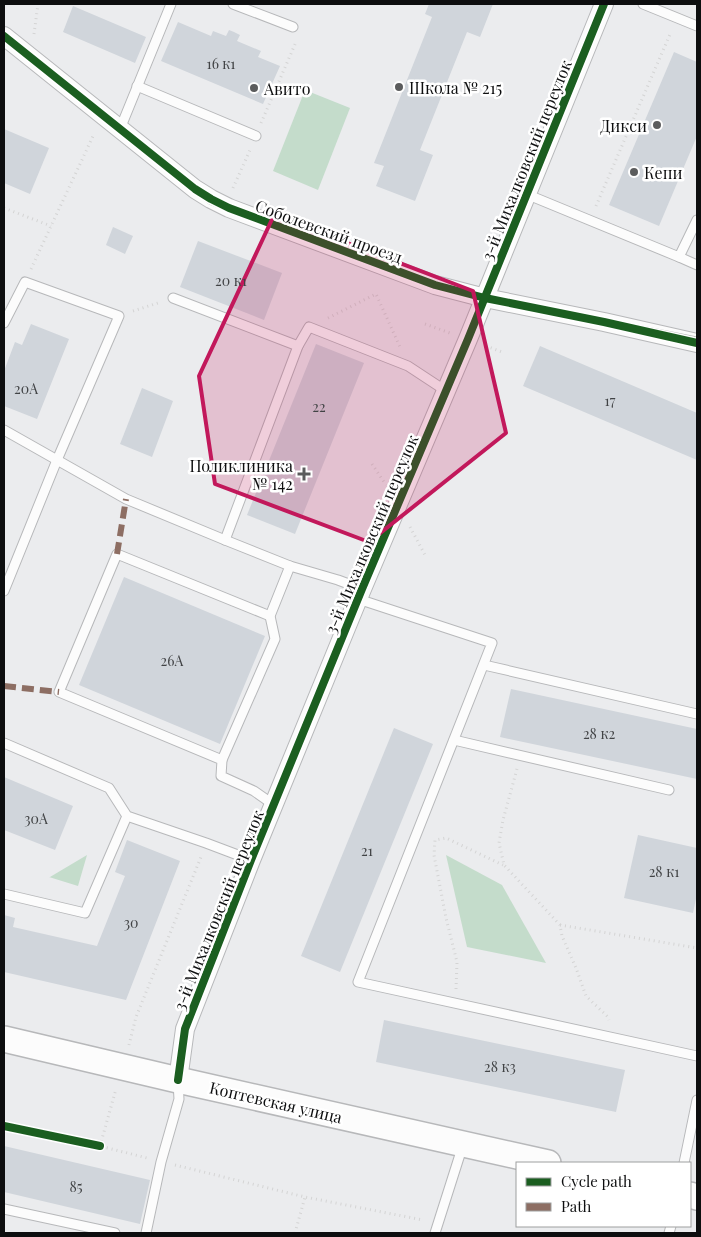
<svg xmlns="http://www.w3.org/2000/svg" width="701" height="1237" font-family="'Playfair Display',serif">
  <rect width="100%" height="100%" fill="#ebecee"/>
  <g fill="#c4dccb">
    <path d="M305,90L350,108L318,190L273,171Z"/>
    <path d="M87,855L78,886L49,877H50Z"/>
    <path d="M446,855L502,885L546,963L467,947Z"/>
  </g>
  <g fill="#d0d5db">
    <path d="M429,4H493L480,37L467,32L420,150L433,155L415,201L376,186L384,166L374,163L432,17L425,14Z"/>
    <path d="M73,6L146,37L135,63L63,32Z"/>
    <path d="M178,22L211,36L213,31L226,36L229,30L234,32L240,35L237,41L261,51L258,57L280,66L263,104L161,61Z"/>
    <path d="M674,52L697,62V136L659,226L609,205Z"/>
    <path d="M4,129L49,148L30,194L4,183Z"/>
    <path d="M113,227L133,236L125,254L106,245Z"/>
    <path d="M198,241L282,273L264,320L180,287Z"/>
    <path d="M31,324L69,339L37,419L4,406V371L15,342L22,345Z"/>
    <path d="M316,344L364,363L295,534L247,515Z"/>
    <path d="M540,346L697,413V460L523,386Z"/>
    <path d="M142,388L173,401L152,457L120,444Z"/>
    <path d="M124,577L265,636L220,744L79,685Z"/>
    <path d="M511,689L697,729V779L500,737Z"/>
    <path d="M394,728L433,744L340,972L301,956Z"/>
    <path d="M4,777L73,806L55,850L4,830Z"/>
    <path d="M638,835L697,848V894L693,913L624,898Z"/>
    <path d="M127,840L180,861L126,1000L4,972V915L15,918L13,927L97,946L125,876L115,872Z"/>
    <path d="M384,1020L625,1070L616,1112L376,1062Z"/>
    <path d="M4,1146L150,1180L140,1224L4,1192Z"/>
  </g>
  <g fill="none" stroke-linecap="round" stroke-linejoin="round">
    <g stroke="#b7b8ba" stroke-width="11">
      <g id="lane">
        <path d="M233,4L293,27"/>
        <path d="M643,4L697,26"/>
        <path d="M137,86L256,136"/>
        <path d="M120,129L171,4"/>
        <path d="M526,194L679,257L697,220"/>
        <path d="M679,257L697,265"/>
        <path d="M173,298L298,346"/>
        <path d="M4,323L25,282L119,316L57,460L4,591"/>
        <path d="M4,430L126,499L225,540L290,566L338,580L362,589"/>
        <path d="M225,540L298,346L309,327L408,366L446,391"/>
        <path d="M358,599L492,643L358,982L697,1056"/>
        <path d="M270,616L117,554L59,692L222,760L221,776L254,791L274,805"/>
        <path d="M484,665L697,714"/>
        <path d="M454,740L669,790"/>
        <path d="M4,743L109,788L127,816L206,843L251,860"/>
        <path d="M222,760L275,639L270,616L290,566"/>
        <path d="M4,894L85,913L127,816"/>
        <path d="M684,1163L697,1100"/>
        <path d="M4,1209L115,1233"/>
        <path d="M146,1233L161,1162L179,1099L178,1083"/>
        <path d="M435,1233L463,1145"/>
        <path d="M669,1233L671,1226"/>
      </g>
    </g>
    <g stroke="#b7b8ba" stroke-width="20">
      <g id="street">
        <path d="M4,36L195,189L211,199L229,208L435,285L485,298L604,322L697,343"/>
        <path d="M178,1080L185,1029L251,860L362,589L468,339L604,4"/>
      </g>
    </g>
    <g stroke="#b7b8ba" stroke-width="28">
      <g id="secondary">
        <path d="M4,1039L178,1080L548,1163"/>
        <path d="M690,1195L697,1197"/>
      </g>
    </g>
    <g stroke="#d4d4d4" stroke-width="3" stroke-dasharray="1 4" stroke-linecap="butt">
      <path d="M34,34L38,4"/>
      <path d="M261,123L296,42"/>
      <path d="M233,188L250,150"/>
      <path d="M596,206L671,32"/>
      <path d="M4,208L51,226"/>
      <path d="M31,269L94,134"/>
      <path d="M133,311L158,303"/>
      <path d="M328,318L376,294L400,347"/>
      <path d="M425,324L450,333"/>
      <path d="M486,346L502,352"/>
      <path d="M372,464L386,485"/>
      <path d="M410,527L425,555"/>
      <path d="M517,769L503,820L499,843L504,865L560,925L562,936L576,968L586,996L608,1017L609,1020"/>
      <path d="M560,925L697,948"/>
      <path d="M456,989L457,962L446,918L434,855L435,840L446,838L503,865"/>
      <path d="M129,1045L136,1017L201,857"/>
      <path d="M4,1126L100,1146L147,1158"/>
      <path d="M100,1146L116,1089"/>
      <path d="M175,1165L305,1197L423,1220"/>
      <path d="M295,1233L305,1197"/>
    </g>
    <use href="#lane" stroke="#fcfcfc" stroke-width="9"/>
    <use href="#street" stroke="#fcfcfc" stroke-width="18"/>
    <use href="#secondary" stroke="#fcfcfc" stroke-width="25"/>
    <g stroke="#bbbcbc" stroke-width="1">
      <path d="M4,31L197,186L212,196L230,205L437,281L486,295L697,337"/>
      <path d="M4,41L193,192L209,204L228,212L416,282L439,290L497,304"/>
      <path d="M527,310L697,345"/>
    </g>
    <g stroke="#8d6e63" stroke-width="6" stroke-dasharray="12 6" stroke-linecap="butt">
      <path d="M117,554L126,499"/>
      <path d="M4,686L59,692"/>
    </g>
    <g stroke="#fff" stroke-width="11">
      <g id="cycleway">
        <path d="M4,36L195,189L211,199L229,208L435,285L485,298L604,322L697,343"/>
        <path d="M178,1080L185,1029L251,860L362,589L468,339L604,4"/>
        <path d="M4,1126L100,1146"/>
      </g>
    </g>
    <use href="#cycleway" stroke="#1b5e20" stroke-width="8"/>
  </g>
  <path fill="#c2185b" fill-opacity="0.2" stroke="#c2185b" stroke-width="4" stroke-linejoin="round" d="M274,215L473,291L506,433L369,542L215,484L199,376Z"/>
  <g fill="#5b5c5d" stroke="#fff" stroke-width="2">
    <circle cx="399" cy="87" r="5"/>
    <circle cx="254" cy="88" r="5"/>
    <circle cx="657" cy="125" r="5"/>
    <circle cx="634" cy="172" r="5"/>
    <path d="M301.5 466.5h5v5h5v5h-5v5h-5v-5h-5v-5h5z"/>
  </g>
  <g text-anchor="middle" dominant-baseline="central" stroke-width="5" stroke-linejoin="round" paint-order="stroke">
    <g font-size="14" fill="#414345">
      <text x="221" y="63">16 к1</text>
      <text x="231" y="280">20 к1</text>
      <text x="26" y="388">20А</text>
      <text x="610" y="400">17</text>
      <text x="319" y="406">22</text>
      <text x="172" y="660">26А</text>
      <text x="599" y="733">28 к2</text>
      <text x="36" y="818">30А</text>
      <text x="367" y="850">21</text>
      <text x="664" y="871">28 к1</text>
      <text x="131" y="922">30</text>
      <text x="500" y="1066">28 к3</text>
      <text x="76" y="1186">85</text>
    </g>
    <g font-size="16" fill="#0d0e0f" stroke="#fff" text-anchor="start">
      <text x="409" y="87">Школа № 215</text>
      <text x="264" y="88">Авито</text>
      <text x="647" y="125" text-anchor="end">Дикси</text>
      <text x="644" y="172">Кепи</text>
      <text x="293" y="465" text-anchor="end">Поликлиника<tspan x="293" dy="18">№ 142</tspan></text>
    </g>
    <g font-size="16" fill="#0d0e0f" stroke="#fff">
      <text transform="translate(526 160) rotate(-68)">3-й Михалковский переулок</text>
      <text transform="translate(329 231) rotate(20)">Соболевский проезд</text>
      <text transform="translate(371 534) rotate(-67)">3-й Михалковский переулок</text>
      <text transform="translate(218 910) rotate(-68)">3-й Михалковский переулок</text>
      <text transform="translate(276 1102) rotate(13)">Коптевская улица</text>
    </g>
  </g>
  <rect width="701" height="1237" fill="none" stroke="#0d0e0f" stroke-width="10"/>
  <rect x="516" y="1162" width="175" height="65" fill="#ffffff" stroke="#9e9f9f"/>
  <rect x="526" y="1178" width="25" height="8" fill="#1b5e20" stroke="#9e9f9f"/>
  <text x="561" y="1187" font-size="15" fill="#0d0e0f">Cycle path</text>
  <rect x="526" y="1203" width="25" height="8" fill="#8d6e63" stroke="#9e9f9f"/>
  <text x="561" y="1212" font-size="15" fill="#0d0e0f">Path</text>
</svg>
